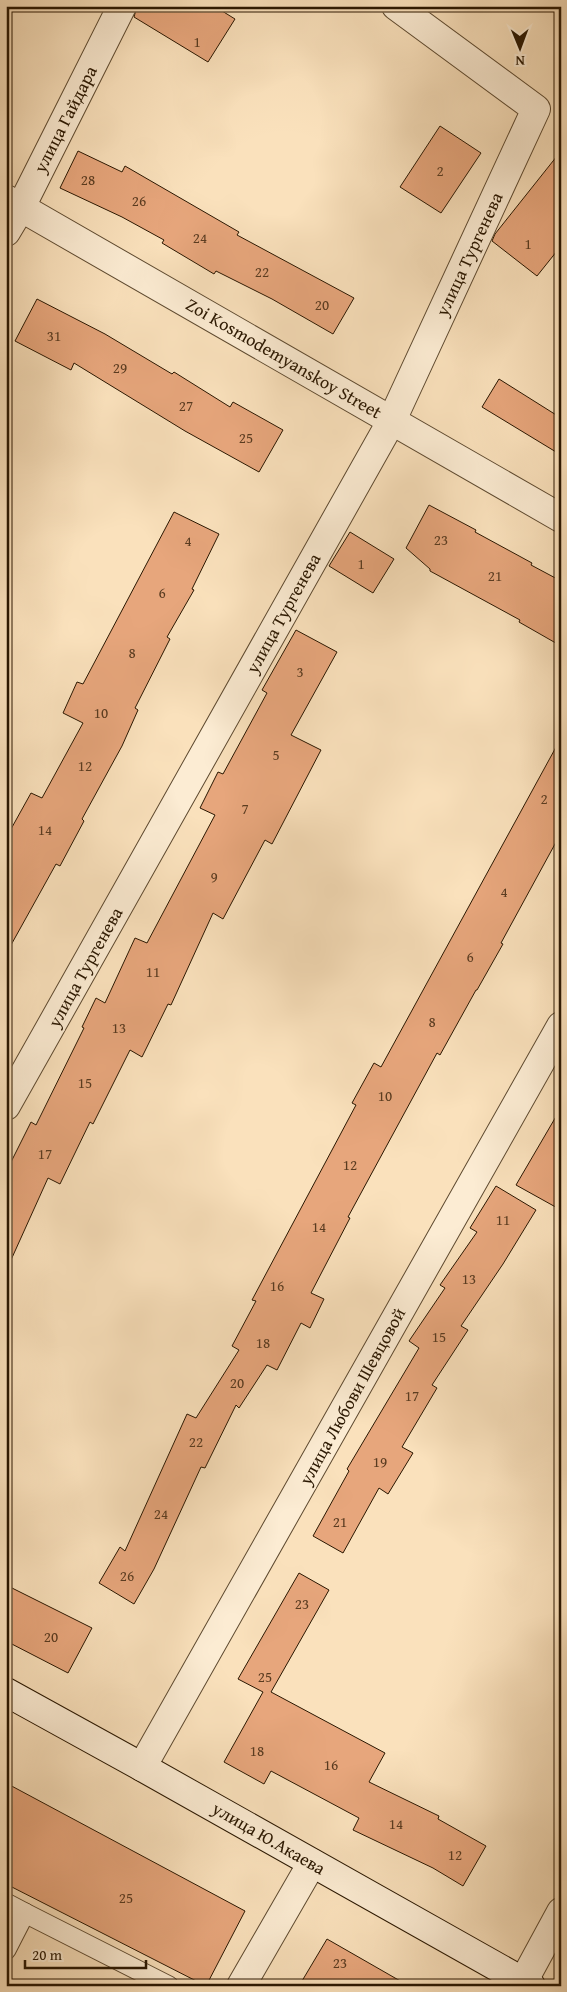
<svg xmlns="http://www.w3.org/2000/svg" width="567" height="1992" font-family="'Gentium Book Plus',serif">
  <rect width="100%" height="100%" fill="#fae1bc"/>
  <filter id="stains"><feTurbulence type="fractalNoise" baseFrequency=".004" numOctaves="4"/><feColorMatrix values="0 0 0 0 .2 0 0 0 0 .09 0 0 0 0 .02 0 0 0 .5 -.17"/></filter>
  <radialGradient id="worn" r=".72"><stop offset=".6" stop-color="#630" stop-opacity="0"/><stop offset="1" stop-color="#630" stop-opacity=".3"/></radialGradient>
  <g fill="#e7a67c" stroke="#2a1701">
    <path d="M137,6H214L235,19L208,62L134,17Z"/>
    <path d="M440,126L481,153L441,213L400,187Z"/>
    <path d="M78,151L122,172L125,166L239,232L237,235L354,298L333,334L272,299L216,271L214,274L162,243L164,240L122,217L60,188Z"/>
    <path d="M561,151V246L537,276L492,241L495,234Z"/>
    <path d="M37,299L105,334L172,374L174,372L230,407L233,402L283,430L259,472L185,431L74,363L71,370L15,341Z"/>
    <path d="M499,379L561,418V455L482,407Z"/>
    <path d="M429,505L476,530L475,532L532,563L531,565L561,581V646L519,622L520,620L430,571V569L406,548Z"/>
    <path d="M174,512L219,534L192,589L194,590L167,637L170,639L135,708L138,710L122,746L82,819L84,821L60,866L56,864L6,954V838L31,793L42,798L83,723L63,713L77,682L83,684Z"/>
    <path d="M350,532L394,559L373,593L329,566Z"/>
    <path d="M296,630L337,652L291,735L321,750L272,844L265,840L223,919L213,913L171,1005L168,1004L142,1057L130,1050L93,1124L90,1122L60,1184L48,1178L6,1271V1172L31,1122L36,1125L84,1028L82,1027L96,998L105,1003L135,938L147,943L215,815L200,808L218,772L223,774L267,693L262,690Z"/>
    <path d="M561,738V833L501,943L503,944L477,990H476L440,1055L437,1053L348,1217L350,1218L311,1293L324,1299L310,1328L301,1323L277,1370L267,1365L239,1408L236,1405L205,1468L201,1467L154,1569L134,1604L99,1583L120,1547L125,1551L187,1414L196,1418L239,1350L232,1346L256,1301L252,1300L356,1105L352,1103L374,1063L381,1067Z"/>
    <path d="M561,1108V1210L516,1185Z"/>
    <path d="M496,1186L536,1210L503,1264L461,1326L468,1330L432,1385L437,1388L402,1447L413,1453L388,1494L379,1488L343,1553L313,1536L349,1471L347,1469L419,1348L409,1341L445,1288L440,1285L477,1232L470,1228Z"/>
    <path d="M299,1573L329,1590L271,1692L385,1753L369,1782L439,1816L438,1819L486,1846L463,1886L433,1868L353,1830L359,1818L271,1771L264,1784L224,1762L263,1692L238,1679Z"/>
    <path d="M6,1585L92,1628L68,1673L6,1641Z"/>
    <path d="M6,1783L245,1911L206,1986L6,1884Z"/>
    <path d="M327,1939L409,1986H299Z"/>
  </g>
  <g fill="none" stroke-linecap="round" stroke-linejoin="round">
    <g stroke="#5e4a30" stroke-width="21">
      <g id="service">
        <path d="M6,1903L25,1913"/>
        <path d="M6,1950L25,1913L169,1986"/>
      </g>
    </g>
    <g stroke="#5e4a30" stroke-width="30">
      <g id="minor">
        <path d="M6,199L561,518"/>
        <path d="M6,232L21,207L122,6"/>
        <path d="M6,1106L392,420L536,109L396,6"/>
        <path d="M142,1767L561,1026"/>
        <path d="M523,1982L561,1912"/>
        <path d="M241,1986L312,1863"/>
      </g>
    </g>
    <g stroke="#2a1701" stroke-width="30">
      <path id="secondary" d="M6,1692L142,1767L531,1986"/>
    </g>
    <use href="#service" stroke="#fcecd3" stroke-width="19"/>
    <use href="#minor" stroke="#fcecd3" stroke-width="28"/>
    <use href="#secondary" stroke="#fcecd3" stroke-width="28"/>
  </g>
  <g text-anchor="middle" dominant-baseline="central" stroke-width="4" stroke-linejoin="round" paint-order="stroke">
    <g font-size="15" fill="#593b20">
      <text x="197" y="41">1</text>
      <text x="440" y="170">2</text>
      <text x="88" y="179">28</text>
      <text x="139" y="200">26</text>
      <text x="200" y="237">24</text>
      <text x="528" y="243">1</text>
      <text x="262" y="271">22</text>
      <text x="322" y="304">20</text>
      <text x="54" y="335">31</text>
      <text x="120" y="367">29</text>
      <text x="186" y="405">27</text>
      <text x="246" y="437">25</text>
      <text x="441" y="539">23</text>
      <text x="188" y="540">4</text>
      <text x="361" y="563">1</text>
      <text x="495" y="575">21</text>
      <text x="162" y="592">6</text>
      <text x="132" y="652">8</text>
      <text x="300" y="671">3</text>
      <text x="101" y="712">10</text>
      <text x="276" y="754">5</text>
      <text x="85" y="765">12</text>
      <text x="544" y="798">2</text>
      <text x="245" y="808">7</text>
      <text x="45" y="829">14</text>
      <text x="214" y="876">9</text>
      <text x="504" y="891">4</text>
      <text x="470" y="956">6</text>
      <text x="153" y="971">11</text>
      <text x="432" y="1021">8</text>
      <text x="119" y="1027">13</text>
      <text x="85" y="1082">15</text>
      <text x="385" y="1095">10</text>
      <text x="45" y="1153">17</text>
      <text x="350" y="1164">12</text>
      <text x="503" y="1219">11</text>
      <text x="319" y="1226">14</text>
      <text x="469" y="1278">13</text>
      <text x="277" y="1285">16</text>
      <text x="439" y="1336">15</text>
      <text x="263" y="1342">18</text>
      <text x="237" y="1382">20</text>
      <text x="412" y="1395">17</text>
      <text x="196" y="1441">22</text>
      <text x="380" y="1461">19</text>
      <text x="161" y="1513">24</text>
      <text x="340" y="1521">21</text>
      <text x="127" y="1575">26</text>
      <text x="302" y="1603">23</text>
      <text x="51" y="1636">20</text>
      <text x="265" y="1676">25</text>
      <text x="257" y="1750">18</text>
      <text x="331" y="1764">16</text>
      <text x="396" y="1823">14</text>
      <text x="455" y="1854">12</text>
      <text x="126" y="1897">25</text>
      <text x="340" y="1962">23</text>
    </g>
    <g font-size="18" fill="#2a1701" stroke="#fcecd3">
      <text transform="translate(65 119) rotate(-63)">улица Гайдара</text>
      <text transform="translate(469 254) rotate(-65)">улица Тургенева</text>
      <text transform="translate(284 358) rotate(30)">Zoi Kosmodemyanskoy Street</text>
      <text transform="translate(283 613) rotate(-61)">улица Тургенева</text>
      <text transform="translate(85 967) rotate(-61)">улица Тургенева</text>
      <text transform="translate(352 1396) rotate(-61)">улица Любови Шевцовой</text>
      <text transform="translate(269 1838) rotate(30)">улица Ю.Акаева</text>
    </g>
  </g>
  <rect width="567" height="1992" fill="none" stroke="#fae1bc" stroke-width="25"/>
  <rect x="8" y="8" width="552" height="1977" fill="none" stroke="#2a1701" stroke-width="2.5"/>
  <rect x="12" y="12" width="542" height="1967" fill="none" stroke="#2a1701"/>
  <g transform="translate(520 48) rotate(179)" stroke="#fcecd3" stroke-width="4" paint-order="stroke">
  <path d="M0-4L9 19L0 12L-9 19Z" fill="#2a1701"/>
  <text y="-8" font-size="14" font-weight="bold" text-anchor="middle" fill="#2a1701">N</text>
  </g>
  <path d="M25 1960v8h121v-8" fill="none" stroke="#2a1701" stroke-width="2.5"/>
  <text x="32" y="1960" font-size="15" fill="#2a1701" stroke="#fcecd3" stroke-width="4" paint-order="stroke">20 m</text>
  <rect width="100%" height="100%" filter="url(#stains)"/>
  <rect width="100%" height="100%" fill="url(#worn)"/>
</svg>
